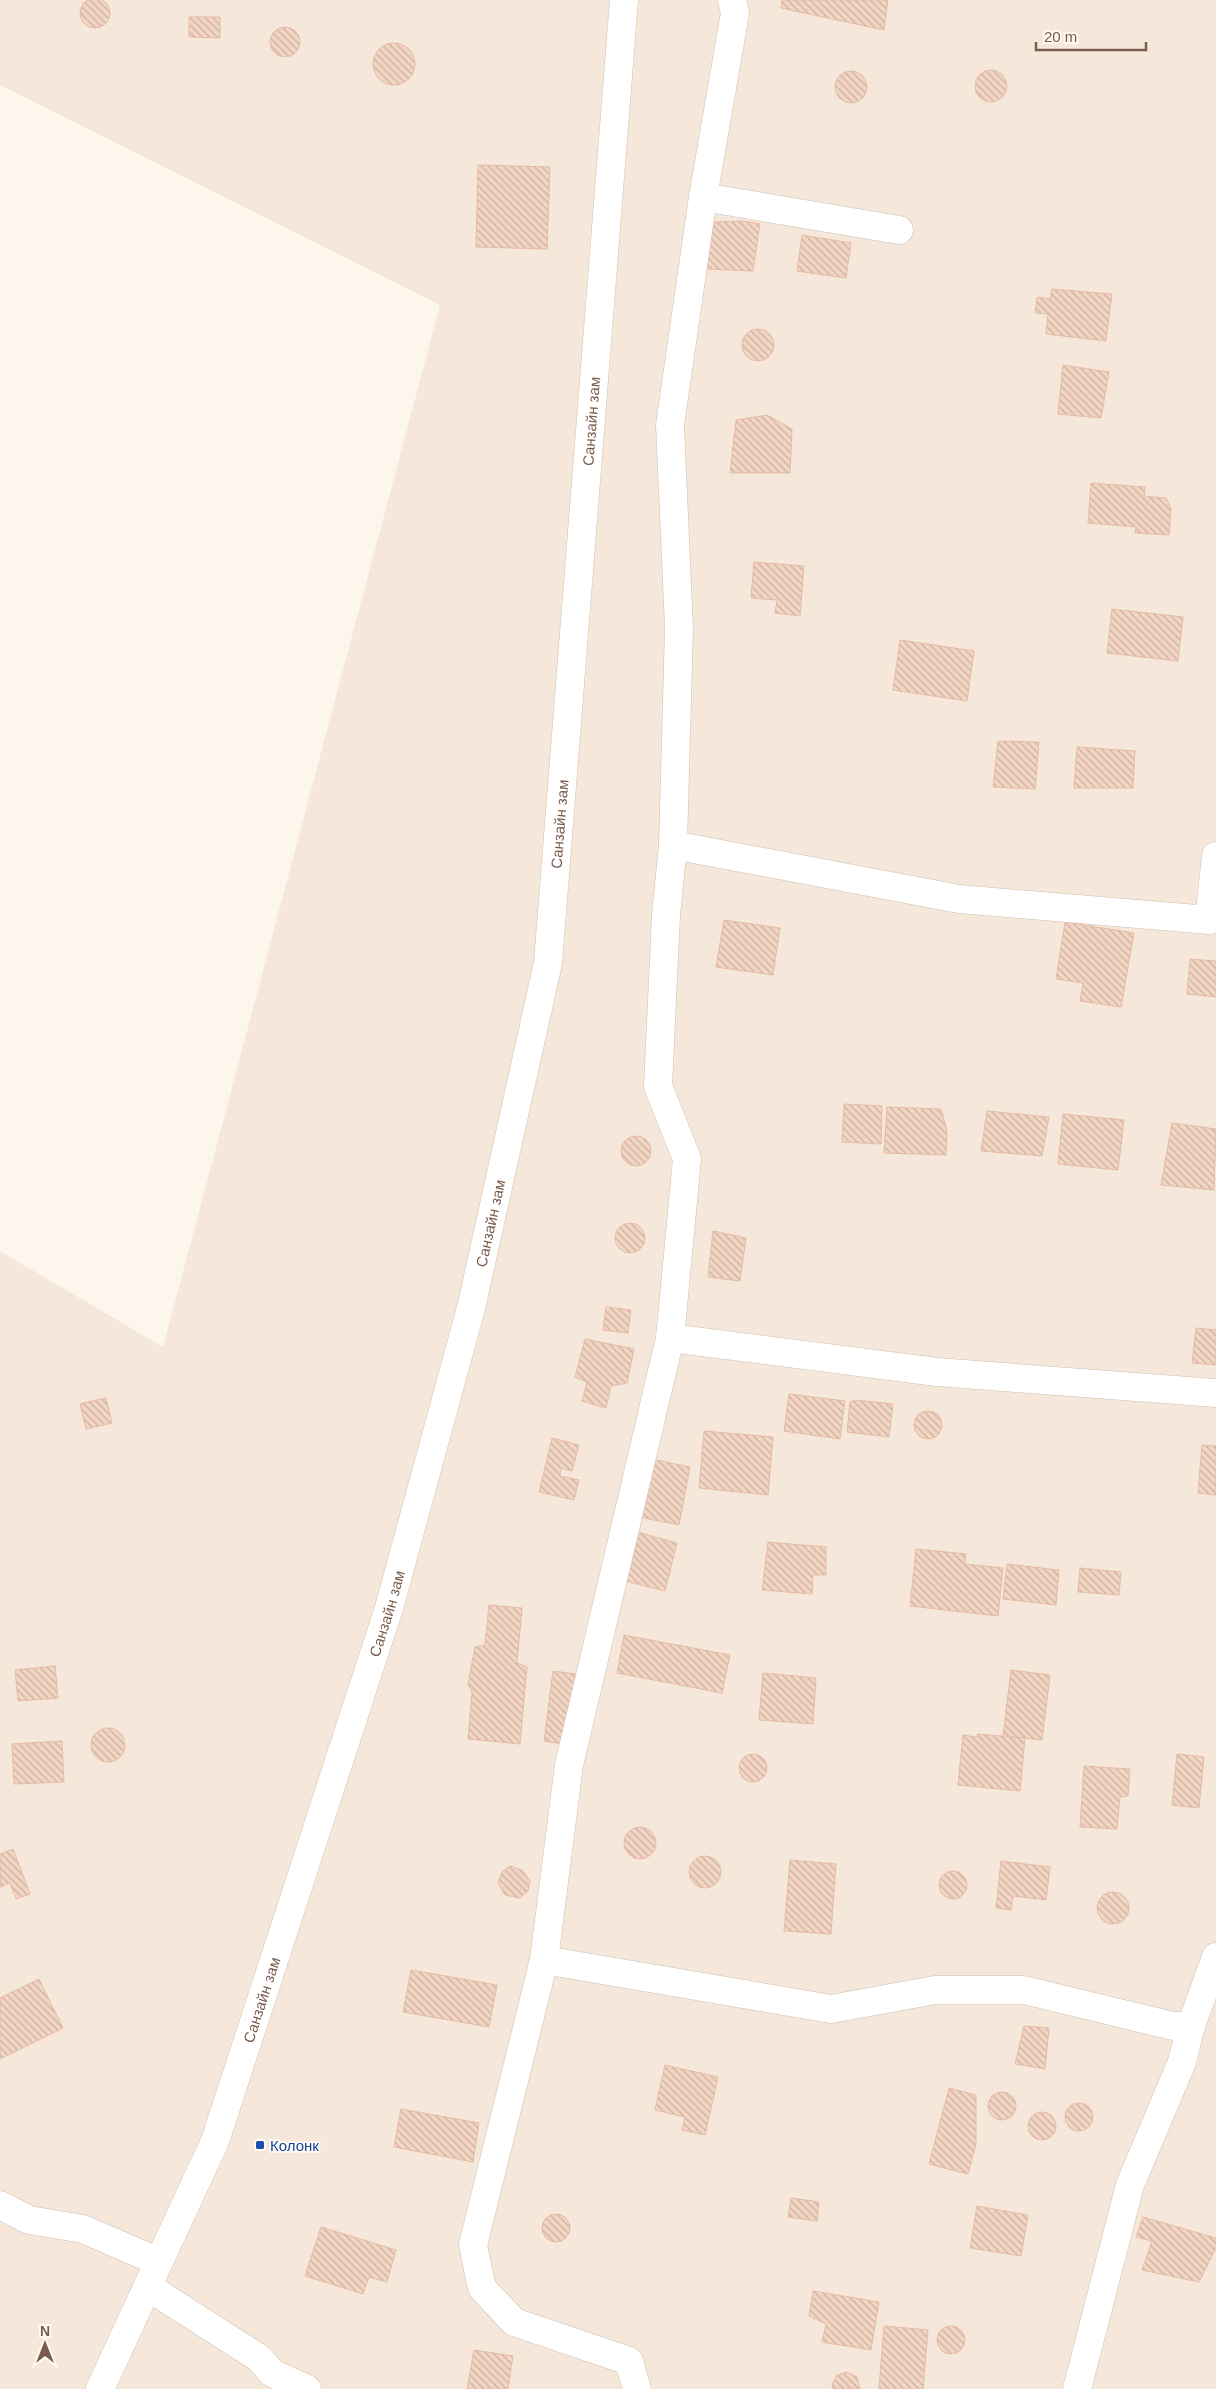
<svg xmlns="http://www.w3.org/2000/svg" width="1216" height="2389" font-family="Arial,sans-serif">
  <defs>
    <pattern id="building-back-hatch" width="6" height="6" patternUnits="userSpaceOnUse" patternTransform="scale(1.25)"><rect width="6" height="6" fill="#f3d5c3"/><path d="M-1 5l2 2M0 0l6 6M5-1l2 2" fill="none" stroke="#cab0a1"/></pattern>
  </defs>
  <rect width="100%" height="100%" fill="#fdf6ec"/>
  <path fill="#f5e8da" d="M0,0H1216V2389H0V1251L163,1347L440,305L0,85Z"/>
  <g fill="url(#building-back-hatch)" stroke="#e6bba3">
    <circle cx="95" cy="13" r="15"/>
    <path d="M782,0H888L884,30L781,8Z"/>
    <path d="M189,17H220V38L189,37Z"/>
    <circle cx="285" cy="42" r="15"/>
    <circle cx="394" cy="64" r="21"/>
    <circle cx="991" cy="86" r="16"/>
    <circle cx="851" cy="87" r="16"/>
    <path d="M478,165L550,167L547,249L476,247Z"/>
    <path d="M743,221L760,224L753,271L705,269L713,222Z"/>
    <path d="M802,235L851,243L846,278L797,271Z"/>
    <path d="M1052,289L1112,294L1106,341L1046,334L1048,314L1035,313L1037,297L1050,299Z"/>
    <circle cx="758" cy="345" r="16"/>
    <path d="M1063,365L1109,372L1101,418L1058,414Z"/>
    <path d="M767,415L792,429L790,473H730L736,420Z"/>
    <path d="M1091,483L1145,487L1144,496L1166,498L1171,508L1169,535L1135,533L1136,527L1088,523Z"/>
    <path d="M754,562L804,566L800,616L775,613L777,600L751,598Z"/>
    <path d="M1112,609L1183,617L1178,661L1107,653Z"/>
    <path d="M900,640L974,651L967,701L893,690Z"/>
    <path d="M998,741L1039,742L1035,789L993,787Z"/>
    <path d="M1077,747L1135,751L1133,788H1074Z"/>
    <path d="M724,920L780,928L773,975L716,967Z"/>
    <path d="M1065,922L1134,933L1121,1007L1080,1001L1083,983L1056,979Z"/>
    <path d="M1190,959L1216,961V997L1187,994Z"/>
    <path d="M844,1104L882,1106L881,1144L842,1142Z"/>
    <path d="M887,1107L941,1109L947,1131L946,1155L884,1153Z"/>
    <path d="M987,1111L1049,1117L1042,1156L981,1151Z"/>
    <path d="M1063,1114L1124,1120L1118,1170L1058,1164Z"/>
    <path d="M1172,1123L1216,1129L1214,1190L1161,1185Z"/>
    <circle cx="636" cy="1151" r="15"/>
    <circle cx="630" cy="1238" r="15"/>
    <path d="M713,1231L746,1238L740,1281L708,1277Z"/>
    <path d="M606,1307L631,1310L628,1333L603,1330Z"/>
    <path d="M1196,1328L1216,1330V1365L1192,1363Z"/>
    <path d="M585,1339L634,1349L627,1383L611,1386L606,1408L582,1401L587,1382L575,1377Z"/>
    <path d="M789,1394L845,1401L840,1439L784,1431Z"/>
    <path d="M106,1398L112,1423L86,1429L80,1404Z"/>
    <path d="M855,1400L893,1404L889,1437L847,1432L850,1402Z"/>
    <circle cx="928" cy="1425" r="14"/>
    <path d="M704,1431L773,1437L768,1495L699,1488Z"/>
    <path d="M552,1438L579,1445L572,1471L561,1468L560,1476L579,1480L574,1500L539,1492Z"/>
    <path d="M1202,1445L1216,1446V1495L1198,1493Z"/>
    <path d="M651,1459L690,1467L679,1525L639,1517Z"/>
    <path d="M637,1532L677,1543L665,1591L625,1581Z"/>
    <path d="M768,1542L826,1547V1575H813L812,1594L762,1590Z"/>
    <path d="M916,1549L966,1554L965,1564L1003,1568L998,1616L910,1606Z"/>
    <path d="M1007,1564L1059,1570L1056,1605L1003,1599Z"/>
    <path d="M1080,1568L1121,1572L1119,1595L1078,1592Z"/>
    <path d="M489,1605L522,1608L517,1663L527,1667L520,1744L468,1739L472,1692L468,1684L475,1647L485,1645Z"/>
    <path d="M624,1635L730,1655L722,1693L617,1673Z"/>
    <path d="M55,1666L58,1698L18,1701L15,1670Z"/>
    <path d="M1011,1670L1050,1675L1042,1740L1003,1736Z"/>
    <path d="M553,1671L577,1674L568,1745L544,1741Z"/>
    <path d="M763,1673L816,1678L813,1724L759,1720Z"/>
    <circle cx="108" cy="1745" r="17"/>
    <path d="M978,1734L1025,1738L1020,1791L958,1785L963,1735L976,1737Z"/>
    <path d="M62,1741L64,1782L14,1784L12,1744Z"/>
    <path d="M1177,1754L1204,1757L1199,1808L1172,1805Z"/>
    <circle cx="753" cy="1768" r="14"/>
    <path d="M1084,1766L1130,1769L1128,1796L1120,1797L1117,1829L1080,1827Z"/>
    <circle cx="640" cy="1843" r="16"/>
    <path d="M13,1849L30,1894L16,1899L10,1883L0,1887V1854Z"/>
    <circle cx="705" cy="1872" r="16"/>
    <path d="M790,1860L836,1864L831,1934L784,1931Z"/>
    <path d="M1001,1861L1050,1867L1046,1900L1013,1896L1011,1910L996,1908Z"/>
    <path d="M510,1866L522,1870L530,1881L528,1891L519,1898L505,1895L498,1883L502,1872Z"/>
    <circle cx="953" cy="1885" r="14"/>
    <circle cx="1113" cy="1908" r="16"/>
    <path d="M411,1970L497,1985L489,2027L403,2012Z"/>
    <path d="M39,1979L63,2028L0,2059V1998Z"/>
    <path d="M1024,2026L1049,2028L1045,2069L1015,2064Z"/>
    <path d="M665,2065L718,2077L705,2135L682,2130L685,2117L655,2110Z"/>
    <path d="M949,2088L976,2095V2144L968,2174L929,2164Z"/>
    <circle cx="1002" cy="2106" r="14"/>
    <circle cx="1079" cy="2117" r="14"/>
    <path d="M401,2109L479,2123L473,2162L394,2147Z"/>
    <circle cx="1042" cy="2126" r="14"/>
    <path d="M791,2198L819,2202L817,2221L788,2217Z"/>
    <path d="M977,2206L1028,2215L1021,2256L970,2248Z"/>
    <circle cx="556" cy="2228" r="14"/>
    <path d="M1143,2217L1216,2238V2248L1199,2282L1142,2270L1152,2241L1136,2237Z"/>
    <path d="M321,2227L396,2250L387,2282L369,2277L363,2294L305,2276Z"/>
    <path d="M813,2291L879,2302L871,2350L822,2342L826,2324L809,2316Z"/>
    <path d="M884,2326L928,2330L923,2389H879Z"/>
    <circle cx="951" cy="2340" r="14"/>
    <path d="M474,2350L513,2356L508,2389H467Z"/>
    <path d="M847,2372L857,2377L860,2389H833L832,2385L837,2375Z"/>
  </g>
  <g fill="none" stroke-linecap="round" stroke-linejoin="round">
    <g stroke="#d1beb0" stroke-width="29">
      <g id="minor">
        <path d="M703,197L899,230"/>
        <path d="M673,845L959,899L1209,920L1216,856"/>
        <path d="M670,1338L937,1372L1216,1393"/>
        <path d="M544,1960L831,2009L935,1990H1024L1173,2026H1191L1182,2062L1130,2185L1077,2389"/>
        <path d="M1191,2026L1216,1957"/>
        <path d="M0,2205L29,2220L83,2229L159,2262"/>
        <path d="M148,2287L259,2358L272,2373L307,2389"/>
        <path d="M637,2389L629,2361L514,2322L482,2288L473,2245L544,1960L569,1765L670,1338L687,1159L658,1086L666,915L673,845L679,628L670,425L703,197L735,13L732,0"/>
      </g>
    </g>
    <g stroke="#d6c0b0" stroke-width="29">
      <g id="secondary">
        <path id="s1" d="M100,2389L215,2141L389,1608L471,1308L548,963L624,0"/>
      </g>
    </g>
    <use href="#minor" stroke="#fff" stroke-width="28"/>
    <use href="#secondary" stroke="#fff" stroke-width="28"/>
  </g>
  <rect fill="#1a4fb4" stroke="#fffaf3" stroke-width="2" x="255" y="2140" width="10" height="10" rx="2.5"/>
  <g text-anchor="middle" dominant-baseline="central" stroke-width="4" stroke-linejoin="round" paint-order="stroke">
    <g font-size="15" fill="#7a5c4d" stroke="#fffaf3">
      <text stroke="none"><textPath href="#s1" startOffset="2042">Санзайн зам</textPath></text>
      <text stroke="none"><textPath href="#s1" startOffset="1638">Санзайн зам</textPath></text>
      <text stroke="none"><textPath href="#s1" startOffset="1232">Санзайн зам</textPath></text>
      <text stroke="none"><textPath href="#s1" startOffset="828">Санзайн зам</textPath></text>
      <text stroke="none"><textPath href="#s1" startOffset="422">Санзайн зам</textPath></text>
    </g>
    <g font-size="15" fill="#164399" stroke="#fffaf3" text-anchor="start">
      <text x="270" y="2145">Колонк</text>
    </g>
  </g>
  <g transform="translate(45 2344)" stroke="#fffaf3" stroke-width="4" paint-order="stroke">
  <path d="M0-4L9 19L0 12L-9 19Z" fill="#7a5c4d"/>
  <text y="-8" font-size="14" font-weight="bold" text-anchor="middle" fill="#7a5c4d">N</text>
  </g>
  <path d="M1036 42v8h110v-8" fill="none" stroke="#7a5c4d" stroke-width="2.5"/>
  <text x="1044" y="42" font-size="15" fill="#7a5c4d" stroke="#fffaf3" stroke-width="4" paint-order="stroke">20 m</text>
</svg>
